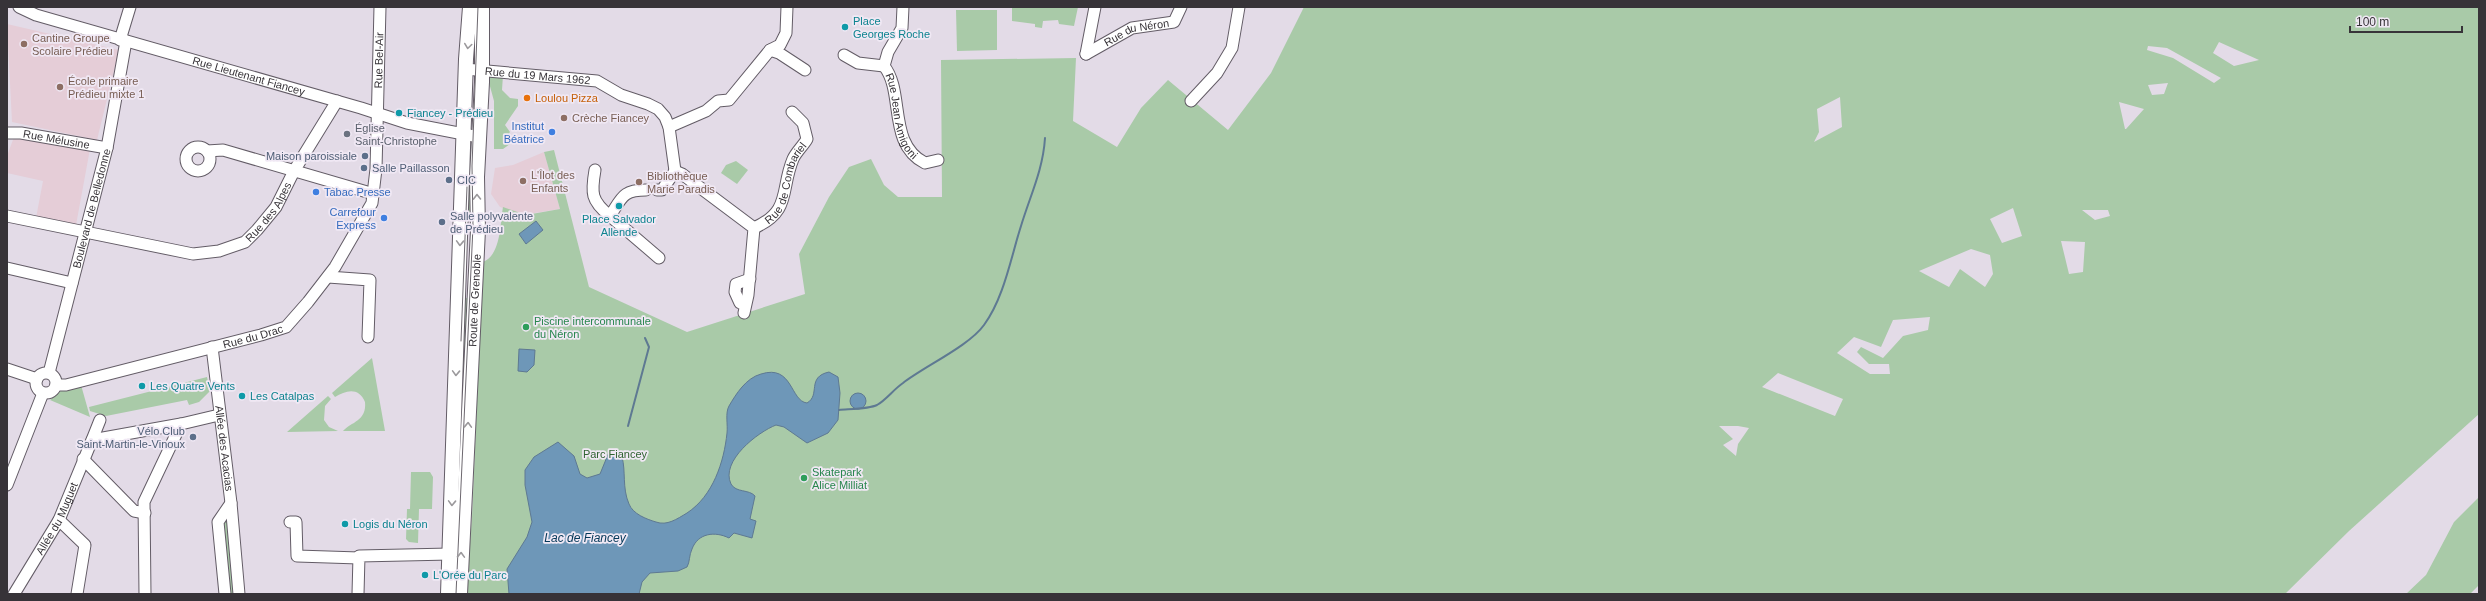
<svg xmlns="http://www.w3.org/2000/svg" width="2486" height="601" font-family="Helvetica,sans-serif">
  <rect width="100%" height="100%" fill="#e3dbe7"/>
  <g fill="#e5cdd7">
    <path d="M7,24L119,50L97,140L12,122Z"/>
    <path d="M14,137L90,149L76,225L36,218L43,181L7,173V156Z"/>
    <path d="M544,152L560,209L522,215L500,207L491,194L495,168L513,165Z"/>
  </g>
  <g fill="#a9caa8" fill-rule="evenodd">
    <path d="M955,7H1078L1074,26L1059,24L1058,20L1043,21L1042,28L1035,27V24L1012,21V7Z"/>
    <path d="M1304,7H2479V414L2349,531L2285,594H466L472,517L483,262C501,255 500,224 503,207L526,215L560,209L544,152L554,150L589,287L687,332L805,294L799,254L829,197L849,167L871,159L884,185L898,197H942L941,60L1076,58L1073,121L1117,147L1141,108L1168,80L1228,130L1271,73ZM2219,42L2259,60L2234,66L2213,53ZM2148,46L2167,48L2221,78L2214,83L2173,58L2147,50ZM2168,83L2164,94L2152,95L2148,85ZM1840,97L1842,127L1814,142L1819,132L1817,109ZM2119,102L2144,109L2126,129H2125ZM2013,208L2022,236L2002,243L1990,219ZM2082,210H2108L2110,216L2095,220ZM2061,241L2085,242L2083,272L2069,274ZM1971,249L1990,255L1993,274L1985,287L1960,269L1949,287L1919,271ZM1930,317L1928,330L1903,336L1883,358L1861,347L1857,352L1869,364H1889L1890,374H1870L1837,353L1854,337L1881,347L1893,320ZM1778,373L1843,399L1835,416L1762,387ZM1719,426H1738L1749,428L1738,444L1736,456L1723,445L1733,439Z"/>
    <path d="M956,10H997V50L957,51Z"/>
    <path d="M503,75L502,90L510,98L518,99V106L505,125L510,132L505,139L510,144L503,149H494V101L488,79L490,76Z"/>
    <path d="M467,146L476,147L475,221L464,220Z"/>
    <path d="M736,161L748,170L737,184L721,173L726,165Z"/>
    <path d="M461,298H472L467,385H458Z"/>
    <path d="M372,358L385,431H343C351,422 367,421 365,402C359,387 346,390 335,397L332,393Z"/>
    <path d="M207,377L210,391L199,402L189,405L187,400L106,416L90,411L89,407Z"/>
    <path d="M81,385L90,417L50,400L62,390Z"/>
    <path d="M328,396L331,399L325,406L324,420L329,427L338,431L287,432Z"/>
    <path d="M411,472H430L433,477L432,509H419L418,543L409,542L406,539L407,509H410Z"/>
    <path d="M2479,497V585L2470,594H2406L2426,575L2454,522Z"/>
    <path d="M231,503L239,594H225L218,522Z"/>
  </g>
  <g fill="#6e97b8" stroke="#5e7992">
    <path d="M536,221L543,230L526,244L519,234Z"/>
    <path d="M519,349L535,350L534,365L527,372L518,371Z"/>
    <path d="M829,372L838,377L840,393L838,420L828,433L807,443L784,427L776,425C758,432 720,461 731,484C736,493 749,489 755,496L750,519L756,521L752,538L734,533L729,538C715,531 698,533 692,549C689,555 690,562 687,567L678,571L650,573L642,582L639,594H509L507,569L527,537L532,522L525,485V470L534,457L558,442L574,456L580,474L587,478L600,474L609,452L622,457C626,471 622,488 629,504C633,514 646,519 656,522C667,526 677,519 687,513C713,496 724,462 727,433C728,425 725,413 729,406C736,394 746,378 761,374C793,364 790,401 807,403C821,395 806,377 829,372Z"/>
    <circle cx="858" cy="401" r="8"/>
  </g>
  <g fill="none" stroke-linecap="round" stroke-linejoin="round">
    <g stroke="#5e7992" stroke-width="2">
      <path d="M839,410C849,409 869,409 877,405C886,400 894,389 903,383C925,366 969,346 984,325C1004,298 1011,257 1021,226C1030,196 1043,170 1045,138"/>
      <path d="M628,426L649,347L645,338"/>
    </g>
    <g stroke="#635c66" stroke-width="13">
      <g id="minor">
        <path id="s1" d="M19,7L36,15L361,108L407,123L479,137"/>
        <path id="s2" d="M903,7L902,28L888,52L884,66C905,92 887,144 925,163L938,160"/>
        <path d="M120,40L130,7"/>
        <path d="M770,50L779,53L805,70"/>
        <path id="s3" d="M1086,54L1132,28L1174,22L1181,7"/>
        <path d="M1086,54L1095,7"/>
        <path d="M844,55L858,63L884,66"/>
        <path id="s4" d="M465,69L597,81L621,95L648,104L658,109L665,117L669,127L675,171"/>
        <path d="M1191,101L1217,73L1232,48L1239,7"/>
        <path d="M669,127L706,111L718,101L729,100L770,50L780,45L786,33L787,7"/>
        <path id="s5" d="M7,133H21L107,148"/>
        <circle cx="198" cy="159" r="12"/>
        <path d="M207,151L223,150L374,194"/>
        <path d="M595,170C591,193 591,201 610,216"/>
        <path d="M675,171L682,174L754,228L748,295L744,313"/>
        <path d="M646,190C622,190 622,198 610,216L659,258"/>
        <path d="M657,190H662L675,171"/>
        <path id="s6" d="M7,216L193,254L219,251L245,242L257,230L276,207L294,171L337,101"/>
        <path id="s7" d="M754,228C792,211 780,190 793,159C796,152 803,146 807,139L803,123L792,112"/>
        <path d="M7,268L72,283"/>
        <path d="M328,277L370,280L368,337"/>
        <path d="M745,304L740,303L735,292L736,284L750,279"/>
        <path id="s8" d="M212,347L231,503L239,594"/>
        <path d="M7,369L37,379"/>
        <path id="s9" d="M49,373L107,148L126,41"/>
        <circle cx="46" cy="383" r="10"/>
        <path id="s10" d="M56,385H66L261,335L286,327L308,302L335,267L372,203L376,169L380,7"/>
        <path d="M92,440L100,420"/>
        <path d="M83,459L134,511L145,513"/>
        <path d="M7,485L43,393"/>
        <path d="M59,520L85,545L77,594"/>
        <path d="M290,522H296L297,556L359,558"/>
        <path id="s11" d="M14,594L59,520L92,440L181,424"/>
        <path d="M145,594L144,502L181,424L219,415"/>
        <path d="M225,594L218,522L231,503"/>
        <path d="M358,594L359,556L450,554"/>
      </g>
    </g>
    <g stroke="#635c66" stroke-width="16">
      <g id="major">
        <path d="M448,594L466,59L470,7"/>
        <path id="s12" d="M460,594L478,230L477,177L482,82V7"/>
      </g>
    </g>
    <use href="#minor" stroke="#fff" stroke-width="11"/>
    <use href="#major" stroke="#fff" stroke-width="14"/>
    <g stroke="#6c676e" stroke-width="1">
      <path d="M461,341L467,187"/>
      <path d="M456,594L473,226L472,166L478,7"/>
    </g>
  </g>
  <defs><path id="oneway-chevron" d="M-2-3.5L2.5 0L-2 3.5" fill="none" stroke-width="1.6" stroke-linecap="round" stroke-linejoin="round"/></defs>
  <g stroke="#9b999c">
    <use href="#oneway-chevron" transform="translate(468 46) rotate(98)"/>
    <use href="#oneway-chevron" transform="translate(477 197) rotate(-91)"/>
    <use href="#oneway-chevron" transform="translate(460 243) rotate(92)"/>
    <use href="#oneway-chevron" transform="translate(456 373) rotate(92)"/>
    <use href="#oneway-chevron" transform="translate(468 425) rotate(-88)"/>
    <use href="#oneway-chevron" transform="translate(452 503) rotate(92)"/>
    <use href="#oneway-chevron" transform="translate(461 555) rotate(-88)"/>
  </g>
  <g fill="#0f9aa8" stroke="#f0e8f4" stroke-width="1.5">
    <circle cx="845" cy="27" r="4"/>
    <circle cx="399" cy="113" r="4"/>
    <circle cx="619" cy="206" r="4"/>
    <circle cx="142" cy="386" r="4"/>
    <circle cx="242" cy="396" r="4"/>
    <circle cx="345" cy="524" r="4"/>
    <circle cx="425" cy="575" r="4"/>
  </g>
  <g fill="#8d6e63" stroke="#f0e8f4" stroke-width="1.5">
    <circle cx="24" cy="44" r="4"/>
    <circle cx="60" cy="87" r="4"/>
    <circle cx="564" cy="118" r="4"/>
    <circle cx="523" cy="181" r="4"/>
    <circle cx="639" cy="182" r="4"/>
  </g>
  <circle fill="#e8710a" stroke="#f0e8f4" stroke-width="1.5" cx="527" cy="98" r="4"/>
  <g fill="#3f7fe0" stroke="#f0e8f4" stroke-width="1.5">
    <circle cx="552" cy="132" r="4"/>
    <circle cx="316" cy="192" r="4"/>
    <circle cx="384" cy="218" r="4"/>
  </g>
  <circle fill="#6b7280" stroke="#f0e8f4" stroke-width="1.5" cx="347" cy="134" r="4"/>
  <g fill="#5c6f8a" stroke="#f0e8f4" stroke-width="1.5">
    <circle cx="365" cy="156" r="4"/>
    <circle cx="364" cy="168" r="4"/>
    <circle cx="449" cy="180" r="4"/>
    <circle cx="442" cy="222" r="4"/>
    <circle cx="193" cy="437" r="4"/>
  </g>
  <g fill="#2e9e5b" stroke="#f0e8f4" stroke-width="1.5">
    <circle cx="526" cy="327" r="4"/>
    <circle cx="804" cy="478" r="4"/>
  </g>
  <g text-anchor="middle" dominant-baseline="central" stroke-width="3.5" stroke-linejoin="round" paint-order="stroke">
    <g font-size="11" fill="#0d838f" stroke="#f0e8f4" text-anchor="start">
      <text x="853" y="21">Place<tspan x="853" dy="13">Georges Roche</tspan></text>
      <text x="407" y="113">Fiancey - Prédieu</text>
      <text x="619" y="219" text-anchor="middle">Place Salvador<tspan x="619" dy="13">Allende</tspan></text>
      <text x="150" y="386">Les Quatre Vents</text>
      <text x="250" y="396">Les Catalpas</text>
      <text x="353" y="524">Logis du Néron</text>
      <text x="433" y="575">L'Orée du Parc</text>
    </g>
    <g font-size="11" fill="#373338" stroke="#f0e8f4">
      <text stroke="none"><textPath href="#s3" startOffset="56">Rue du Néron</textPath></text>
      <text stroke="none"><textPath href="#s10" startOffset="532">Rue Bel-Air</textPath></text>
      <text stroke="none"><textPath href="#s4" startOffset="73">Rue du 19 Mars 1962</textPath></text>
      <text stroke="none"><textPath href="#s1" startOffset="240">Rue Lieutenant Fiancey</textPath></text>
      <text stroke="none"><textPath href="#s2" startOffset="117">Rue Jean Amigoni</textPath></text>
      <text stroke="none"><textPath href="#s5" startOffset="50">Rue Mélusine</textPath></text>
      <text stroke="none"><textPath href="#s7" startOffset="58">Rue de Combariel</textPath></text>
      <text stroke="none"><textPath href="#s9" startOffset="170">Boulevard de Belledonne</textPath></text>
      <text stroke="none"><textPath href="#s6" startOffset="282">Rue des Alpes</textPath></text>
      <text stroke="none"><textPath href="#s12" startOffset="294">Route de Grenoble</textPath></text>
      <text stroke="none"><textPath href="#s10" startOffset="203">Rue du Drac</textPath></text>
      <text stroke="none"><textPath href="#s8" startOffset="102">Allée des Acacias</textPath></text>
      <text stroke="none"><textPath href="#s11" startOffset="87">Allée du Muguet</textPath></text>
    </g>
    <g font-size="11" fill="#785e54" stroke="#f0e8f4" text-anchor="start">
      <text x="32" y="38">Cantine Groupe<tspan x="32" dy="13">Scolaire Prédieu</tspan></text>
      <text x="68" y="81">École primaire<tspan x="68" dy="13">Prédieu mixte 1</tspan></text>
      <text x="572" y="118">Crèche Fiancey</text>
      <text x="531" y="175">L'Îlot des<tspan x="531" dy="13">Enfants</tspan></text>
      <text x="647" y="176">Bibliothèque<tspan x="647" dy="13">Marie Paradis</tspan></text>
    </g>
    <g font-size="11" fill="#c56008" stroke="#f0e8f4" text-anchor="start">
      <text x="535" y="98">Loulou Pizza</text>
    </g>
    <g font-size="11" fill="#366cbe" stroke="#f0e8f4" text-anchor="end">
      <text x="544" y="126">Institut<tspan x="544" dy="13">Béatrice</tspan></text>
      <text x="324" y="192" text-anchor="start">Tabac Presse</text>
      <text x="376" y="212">Carrefour<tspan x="376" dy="13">Express</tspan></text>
    </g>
    <g font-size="11" fill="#5b616d" stroke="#f0e8f4" text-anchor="start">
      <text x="355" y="128">Église<tspan x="355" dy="13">Saint-Christophe</tspan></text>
    </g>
    <g font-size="11" fill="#4e5e75" stroke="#f0e8f4" text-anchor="start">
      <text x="357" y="156" text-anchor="end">Maison paroissiale</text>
      <text x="372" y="168">Salle Paillasson</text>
      <text x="457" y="180">CIC</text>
      <text x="450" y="216">Salle polyvalente<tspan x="450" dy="13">de Prédieu</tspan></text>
      <text x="185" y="431" text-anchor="end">Vélo Club<tspan x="185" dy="13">Saint-Martin-le-Vinoux</tspan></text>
    </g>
    <g font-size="11" fill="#27864d" stroke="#f0e8f4" text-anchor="start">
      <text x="534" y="321">Piscine intercommunale<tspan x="534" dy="13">du Néron</tspan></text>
      <text x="812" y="472">Skatepark<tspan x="812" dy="13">Alice Milliat</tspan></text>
    </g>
    <g font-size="11" fill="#306331" stroke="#f0e8f4">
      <text x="615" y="454">Parc Fiancey</text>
    </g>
    <g font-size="12" font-style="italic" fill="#033758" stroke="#f0e8f4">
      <text x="585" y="538">Lac de Fiancey</text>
    </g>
  </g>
  <rect width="2486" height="601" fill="none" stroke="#373338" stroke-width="16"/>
  <path d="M2350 26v6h112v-6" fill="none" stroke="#373338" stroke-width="2"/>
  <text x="2356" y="26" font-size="12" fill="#373338" stroke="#f0e8f4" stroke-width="3" paint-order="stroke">100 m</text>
</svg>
